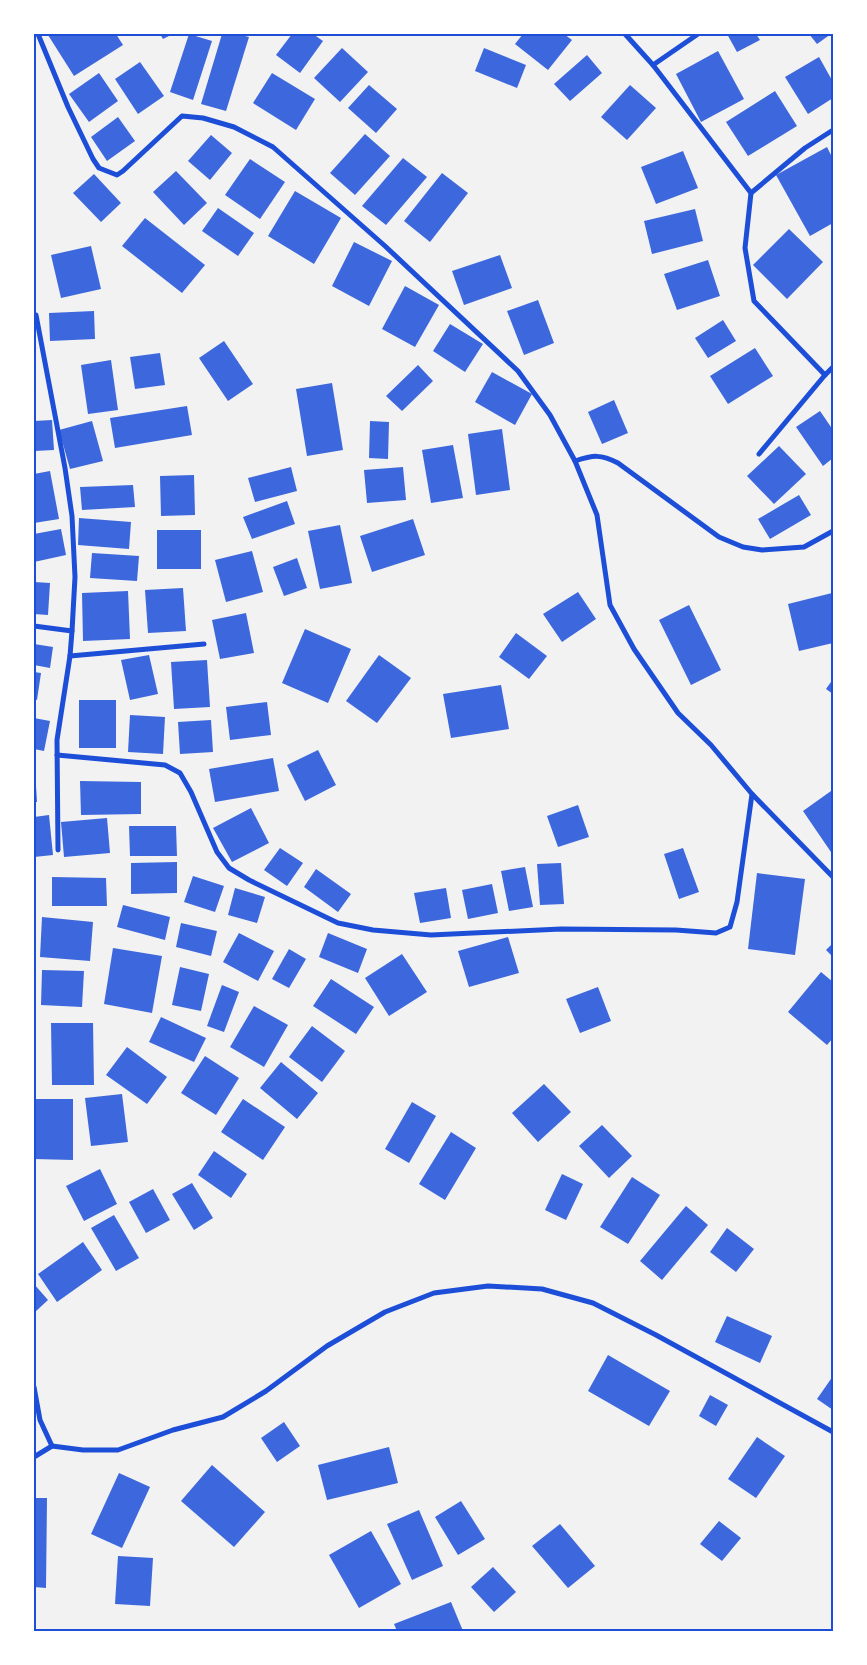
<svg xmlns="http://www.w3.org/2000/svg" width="867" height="1665" font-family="'Times New Roman',serif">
  <rect width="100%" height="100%" fill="#f2f2f2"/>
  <g fill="#3d67dc">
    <path d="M51,34H116L123,45L74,76L48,35Z"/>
    <path d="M160,34H173L163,39Z"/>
    <path d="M189,34L212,41L193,100L170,92Z"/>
    <path d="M222,34H237L249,37L226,111L201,104Z"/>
    <path d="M292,34H313L323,41L300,73L276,55Z"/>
    <path d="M523,34H564L572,40L548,70L515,44Z"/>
    <path d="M727,34H756L760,40L737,52Z"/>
    <path d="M809,34H831L817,44Z"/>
    <path d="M342,48L368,72L340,102L314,78Z"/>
    <path d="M484,48L526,65L517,88L475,71Z"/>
    <path d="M718,51L744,99L701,122L676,74Z"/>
    <path d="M587,55L602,73L570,101L554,84Z"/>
    <path d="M819,57L833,82V98L808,114L785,77Z"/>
    <path d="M140,62L164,96L138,114L115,79Z"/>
    <path d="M99,73L118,101L89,122L69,94Z"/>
    <path d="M272,73L315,99L296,130L253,103Z"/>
    <path d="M369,85L397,109L376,133L348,108Z"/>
    <path d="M630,85L656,108L627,140L601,117Z"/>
    <path d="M775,91L797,126L748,156L726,122Z"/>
    <path d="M118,117L135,141L107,161L91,137Z"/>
    <path d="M365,134L390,156L355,195L330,173Z"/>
    <path d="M211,135L232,153L210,180L188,161Z"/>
    <path d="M827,147L833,159V223L810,236L776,175Z"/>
    <path d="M683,151L698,188L656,204L641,167Z"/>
    <path d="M403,158L427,177L386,225L362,206Z"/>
    <path d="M250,159L285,182L260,219L225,195Z"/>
    <path d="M176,171L207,203L184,225L153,192Z"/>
    <path d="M442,173L468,193L430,242L404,221Z"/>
    <path d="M94,174L121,203L101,222L73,193Z"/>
    <path d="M295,191L341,218L314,264L268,236Z"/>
    <path d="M218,208L254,233L238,256L202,231Z"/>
    <path d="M695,209L703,241L652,254L644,221Z"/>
    <path d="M145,218L205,265L182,293L122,246Z"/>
    <path d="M789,229L823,262L787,299L753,265Z"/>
    <path d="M354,242L392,261L369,306L332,286Z"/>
    <path d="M91,246L101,289L61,298L51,255Z"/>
    <path d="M500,255L512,288L464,305L452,271Z"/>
    <path d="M708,260L720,296L677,310L664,274Z"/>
    <path d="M405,286L439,305L415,347L382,329Z"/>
    <path d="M538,300L554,343L524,355L507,311Z"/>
    <path d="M94,311L95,339L50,341L49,313Z"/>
    <path d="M723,320L736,341L708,358L695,338Z"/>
    <path d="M450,324L483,344L465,372L433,351Z"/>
    <path d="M224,341L253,384L228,401L199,358Z"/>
    <path d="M755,348L773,376L728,404L710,376Z"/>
    <path d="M160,353L165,385L135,389L130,357Z"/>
    <path d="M111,360L118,410L88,414L81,365Z"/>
    <path d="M418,365L433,381L402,411L386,396Z"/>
    <path d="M492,372L532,394L515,425L475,402Z"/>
    <path d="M332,383L343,450L307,456L296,389Z"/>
    <path d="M614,400L628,433L602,444L588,412Z"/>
    <path d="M187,406L192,435L115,448L110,418Z"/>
    <path d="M820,411L833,430V458L823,466L796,427Z"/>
    <path d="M52,420L54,450L35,451L34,421Z"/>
    <path d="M92,421L103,461L70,469L59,430Z"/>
    <path d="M370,421L389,422L388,459L369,458Z"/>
    <path d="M502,429L510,490L476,495L468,434Z"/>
    <path d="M453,445L463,498L431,503L422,450Z"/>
    <path d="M779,446L806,474L774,504L747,476Z"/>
    <path d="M291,467L297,491L255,502L248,478Z"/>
    <path d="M403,467L406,500L367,503L364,470Z"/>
    <path d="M50,471L59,519L34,523V474Z"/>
    <path d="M194,475L195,515L161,516L160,476Z"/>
    <path d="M133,485L135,507L82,510L80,487Z"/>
    <path d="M799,495L811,515L770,539L758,519Z"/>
    <path d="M287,501L295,524L252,539L243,517Z"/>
    <path d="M79,518L131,522L129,549L78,545Z"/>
    <path d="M413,519L425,555L372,572L360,536Z"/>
    <path d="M340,525L352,583L320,589L308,531Z"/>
    <path d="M61,529L66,555L34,562V534Z"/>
    <rect x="157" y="530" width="44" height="39"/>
    <path d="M252,551L263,592L226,602L215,560Z"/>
    <path d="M92,553L139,556L137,581L90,578Z"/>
    <path d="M297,558L307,588L284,596L273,567Z"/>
    <path d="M34,582L50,583L48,615L34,614Z"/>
    <path d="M183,588L186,631L148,633L145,590Z"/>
    <path d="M128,591L130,639L83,641L82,593Z"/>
    <path d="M578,592L596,619L562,642L543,614Z"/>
    <path d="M832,593L833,599V643L799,651L788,604Z"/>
    <path d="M689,605L721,670L691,685L659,620Z"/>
    <path d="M246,613L254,653L220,659L212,620Z"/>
    <path d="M305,629L351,649L328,703L282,683Z"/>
    <path d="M516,633L547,656L529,679L499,657Z"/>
    <path d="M34,644L53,647L50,668L34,665Z"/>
    <path d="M149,655L158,694L130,700L121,660Z"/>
    <path d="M379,655L411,678L377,723L346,701Z"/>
    <path d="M207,660L210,707L174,709L171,662Z"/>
    <path d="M34,672L41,673L37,700L34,699Z"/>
    <path d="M833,679V694L826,689Z"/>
    <path d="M501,685L509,729L451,738L443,694Z"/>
    <rect x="79" y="700" width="37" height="48"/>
    <path d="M267,702L271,735L230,740L226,707Z"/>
    <path d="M130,715L165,717L163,754L128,752Z"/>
    <path d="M34,718L50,721L44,751L34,749Z"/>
    <path d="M211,720L213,752L180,754L178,722Z"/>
    <path d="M318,750L336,785L305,801L287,765Z"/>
    <path d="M273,758L279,791L215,802L209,769Z"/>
    <path d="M34,769H35L37,802H34Z"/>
    <path d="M80,781L141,782V814L81,815Z"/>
    <path d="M831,791L833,794V855L803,811Z"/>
    <path d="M578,805L589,837L558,847L547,816Z"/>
    <path d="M251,808L269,843L232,862L213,828Z"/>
    <path d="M49,815L53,855L34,857V817Z"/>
    <path d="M107,818L110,853L64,857L61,822Z"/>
    <path d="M129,826H176L177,856H130Z"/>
    <path d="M280,848L303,863L287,886L264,870Z"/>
    <path d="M683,848L699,892L679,899L664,854Z"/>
    <path d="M177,862V893L131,894V863Z"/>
    <path d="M561,863L564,904L540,905L537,864Z"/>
    <path d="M525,867L533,907L509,911L501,871Z"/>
    <path d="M316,869L351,894L338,912L304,887Z"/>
    <path d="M757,873L805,879L795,955L748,949Z"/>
    <path d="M193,876L224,886L215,912L184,902Z"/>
    <path d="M52,877L106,878L107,906H52Z"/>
    <path d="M492,884L498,913L468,919L462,890Z"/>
    <path d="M235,888L265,897L257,923L228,915Z"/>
    <path d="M446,888L451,918L420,923L414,893Z"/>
    <path d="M123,905L170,917L165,940L117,927Z"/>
    <path d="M42,917L93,922L90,961L40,957Z"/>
    <path d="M181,923L217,931L211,956L176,947Z"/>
    <path d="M239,933L274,951L258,981L223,962Z"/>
    <path d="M328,933L367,949L358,973L319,957Z"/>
    <path d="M508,937L519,973L469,987L458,951Z"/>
    <path d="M833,943V957L826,950Z"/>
    <path d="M113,948L162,956L152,1013L104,1004Z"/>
    <path d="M289,949L306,959L289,988L272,979Z"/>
    <path d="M402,954L427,992L389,1016L365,978Z"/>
    <path d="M180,967L209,974L201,1011L172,1005Z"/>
    <path d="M42,970L84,971L82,1007L41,1005Z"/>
    <path d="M821,972L833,982V1038L827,1045L788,1012Z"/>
    <path d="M331,979L374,1007L356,1034L313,1006Z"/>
    <path d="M222,985L239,992L224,1032L207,1026Z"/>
    <path d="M598,987L611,1021L580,1033L566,999Z"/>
    <path d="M254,1006L288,1025L264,1067L230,1047Z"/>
    <path d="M161,1017L206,1038L194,1062L149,1042Z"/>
    <path d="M51,1023H93L94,1085H52Z"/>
    <path d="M312,1026L345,1051L322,1082L289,1057Z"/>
    <path d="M127,1047L167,1077L147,1104L106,1075Z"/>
    <path d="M205,1056L239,1078L216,1115L181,1093Z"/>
    <path d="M281,1062L318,1093L297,1119L260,1088Z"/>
    <path d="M544,1084L571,1112L538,1142L512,1113Z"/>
    <path d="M122,1094L128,1142L91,1146L85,1098Z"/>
    <path d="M34,1099H73V1160L34,1159Z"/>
    <path d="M243,1099L285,1127L263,1160L221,1132Z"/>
    <path d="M412,1102L436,1116L409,1163L385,1149Z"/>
    <path d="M602,1125L632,1156L609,1178L579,1146Z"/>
    <path d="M451,1132L476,1148L445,1200L419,1184Z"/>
    <path d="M214,1151L247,1174L231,1198L198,1175Z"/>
    <path d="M100,1169L117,1204L84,1221L66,1186Z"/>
    <path d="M562,1174L583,1184L566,1220L545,1210Z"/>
    <path d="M632,1177L660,1195L628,1244L600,1227Z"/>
    <path d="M192,1183L213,1218L194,1230L172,1194Z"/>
    <path d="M153,1189L170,1220L146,1233L129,1202Z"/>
    <path d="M686,1206L708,1225L662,1280L640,1261Z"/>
    <path d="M114,1215L139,1258L116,1271L91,1228Z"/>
    <path d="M727,1228L754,1249L736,1272L710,1252Z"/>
    <path d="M83,1242L102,1270L57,1302L38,1274Z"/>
    <path d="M34,1284L48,1300L34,1313Z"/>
    <path d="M727,1316L772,1336L760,1363L715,1342Z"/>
    <path d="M608,1355L670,1391L649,1426L588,1391Z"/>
    <path d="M833,1376V1410L817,1399Z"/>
    <path d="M710,1395L728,1405L716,1426L699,1416Z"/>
    <path d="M284,1422L300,1446L277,1462L261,1438Z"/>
    <path d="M757,1437L785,1456L756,1498L728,1479Z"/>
    <path d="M389,1447L398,1483L327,1500L318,1465Z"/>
    <path d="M212,1465L265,1512L234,1547L181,1501Z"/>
    <path d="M119,1473L150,1487L122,1548L91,1534Z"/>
    <path d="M34,1498H47L46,1588L34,1587Z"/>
    <path d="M461,1501L485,1539L458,1555L435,1517Z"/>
    <path d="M419,1510L443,1566L412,1580L387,1524Z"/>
    <path d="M719,1521L741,1538L722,1561L700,1544Z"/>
    <path d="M560,1524L595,1566L568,1588L532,1546Z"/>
    <path d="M371,1531L401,1584L359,1608L329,1555Z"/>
    <path d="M118,1556L153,1558L150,1606L115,1604Z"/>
    <path d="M493,1567L516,1592L494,1612L471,1587Z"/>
    <path d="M451,1602L463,1631H397L394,1624Z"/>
  </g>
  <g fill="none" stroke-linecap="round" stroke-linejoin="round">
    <g stroke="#1d4ed8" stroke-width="5">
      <path d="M38,34L68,107L93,159L99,168L117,175L123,171L182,116L203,118L234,127L273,147L385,246L518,371L550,415L575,461L597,515L610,605L634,649L678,713L711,745L752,794L833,877"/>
      <path d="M625,34L653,65L751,193L745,248L754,301L825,375"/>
      <path d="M653,65L698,34"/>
      <path d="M751,193L805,148L833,130"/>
      <path d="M36,315L65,468L72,516L75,577L72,631"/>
      <path d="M759,454L825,375L833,367"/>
      <path d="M575,461C593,455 601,454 618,463L719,537L743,547L762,550L804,547L833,531"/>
      <path d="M34,626L72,631L70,656L57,740L58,850"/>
      <path d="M70,656L204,644"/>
      <path d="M57,755L165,765L180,773L191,792L217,852L229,868L249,880L338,923L373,930L431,935L561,929L676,930L716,933L730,927L737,902L752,794"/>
      <path d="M34,1387L40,1420L52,1446L83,1450H118L173,1430L223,1417L266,1391L327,1346L385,1312L434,1293L488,1286L542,1289L593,1303L656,1335L833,1432"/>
      <path d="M34,1457L52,1446"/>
    </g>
  </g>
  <rect width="867" height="1665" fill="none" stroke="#ffffff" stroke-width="70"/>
  <rect x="35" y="35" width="797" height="1595" fill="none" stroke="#1d4ed8" stroke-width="2"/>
</svg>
